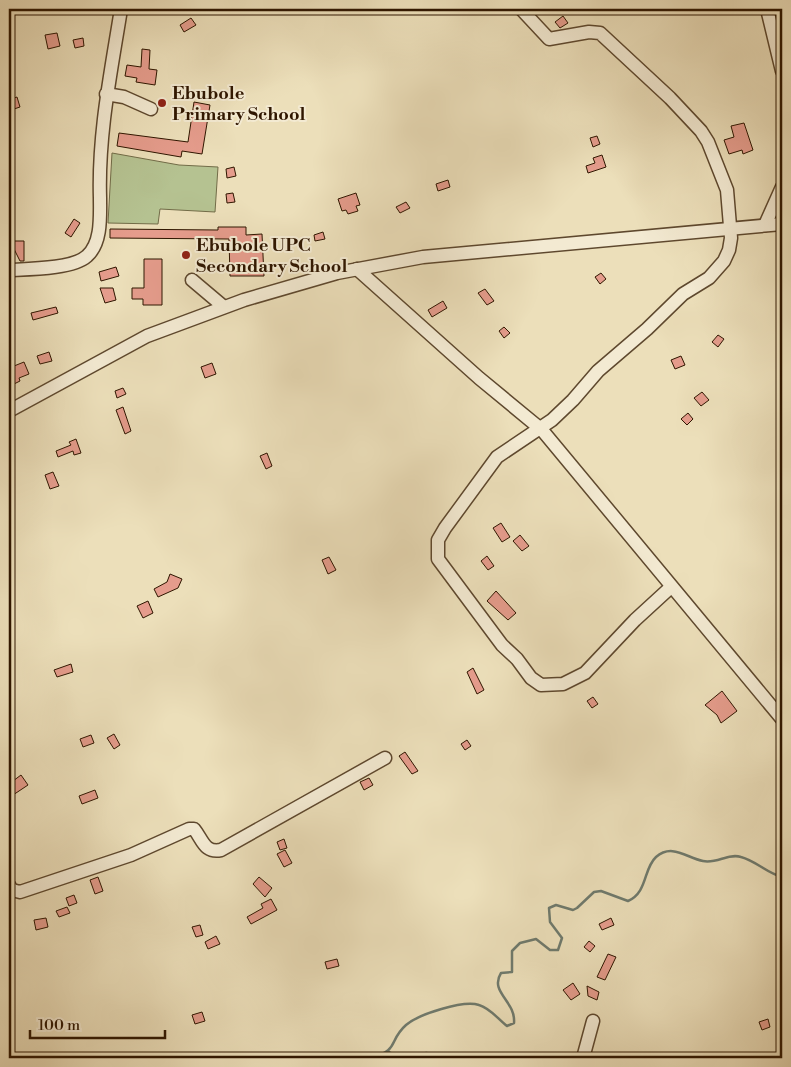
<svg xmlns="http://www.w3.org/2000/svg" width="791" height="1067" font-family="'Libre Bodoni',serif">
  <rect width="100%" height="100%" fill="#ecdfba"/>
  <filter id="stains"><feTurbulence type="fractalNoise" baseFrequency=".004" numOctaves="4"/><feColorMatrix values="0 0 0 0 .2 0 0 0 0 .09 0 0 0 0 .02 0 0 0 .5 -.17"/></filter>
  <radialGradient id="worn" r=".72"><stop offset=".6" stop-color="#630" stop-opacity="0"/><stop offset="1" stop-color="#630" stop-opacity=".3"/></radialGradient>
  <path fill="#b5c291" stroke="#726c48" d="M112,153L179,165L218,167L215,212L160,209L158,224L108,223Z"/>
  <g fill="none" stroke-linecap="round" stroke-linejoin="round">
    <g stroke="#6f7a6d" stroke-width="2.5">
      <path d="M389,1052L397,1056L427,1053L431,1058"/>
      <path d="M371,1058C400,1050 388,1041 406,1025C419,1014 463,1000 479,1005C490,1008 498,1019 507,1026L514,1023C516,1001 489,992 501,973L512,972V951L520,943L536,939L550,950H558L562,938L550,922L549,908L556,905L573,910L577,908L594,892L601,891L628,901C648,892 643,869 656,857C672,843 687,858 703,861C717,864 728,853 741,857C756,861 767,873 782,877"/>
    </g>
  </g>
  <g fill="#e59c8c" stroke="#2f1600">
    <path d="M563,16L568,23L560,28L555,22Z"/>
    <path d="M191,18L196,25L184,32L180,25Z"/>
    <path d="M57,33L60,46L48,49L45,35Z"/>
    <path d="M83,38L84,46L75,48L73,40Z"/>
    <path d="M142,49L150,50L149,69L157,70L155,85L136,82L137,78L125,76L127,65L141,67Z"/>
    <path d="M17,97L20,107L14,109L11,99Z"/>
    <path d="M194,102L210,105L202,154L182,151L181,157L117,146L119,133L188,142Z"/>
    <path d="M744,123L753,150L743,154L742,150L729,154L724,140L734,137L731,126Z"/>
    <path d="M597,136L600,144L593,147L590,138Z"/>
    <path d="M602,155L606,167L588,173L586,166L595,163L593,158Z"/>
    <path d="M234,167L236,176L227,178L226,169Z"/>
    <path d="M448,180L450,187L438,191L436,184Z"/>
    <path d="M233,193L235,202L227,203L226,194Z"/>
    <path d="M356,193L360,205L356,206L358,211L348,214L346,210L342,211L338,199Z"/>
    <path d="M406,202L410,208L400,213L396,207Z"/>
    <path d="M74,219L80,223L71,237L65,233Z"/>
    <path d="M218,227H246V235L262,234L264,276H230L229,239L110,238V229L218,230Z"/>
    <path d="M323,232L325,239L315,241L314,235Z"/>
    <path d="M14,241H24V261H20L14,249Z"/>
    <path d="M144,259H162V305H143V299H132V288H144Z"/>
    <path d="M116,267L119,276L101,281L99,272Z"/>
    <path d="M601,273L606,279L600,284L595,277Z"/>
    <path d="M100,288H113L116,300L105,303Z"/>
    <path d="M485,289L494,301L487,305L478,293Z"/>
    <path d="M443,301L447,308L432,317L428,310Z"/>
    <path d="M56,307L58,313L33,320L31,313Z"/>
    <path d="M504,327L510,333L504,338L499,331Z"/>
    <path d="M718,335L724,339L718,347L712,342Z"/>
    <path d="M49,352L52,361L40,364L37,356Z"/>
    <path d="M681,356L685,365L675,369L671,360Z"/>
    <path d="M24,362L29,374L19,378L20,381L14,384L12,380L9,382V368Z"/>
    <path d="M212,363L216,374L205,378L201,367Z"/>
    <path d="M123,388L126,394L117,398L115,391Z"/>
    <path d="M702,392L709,400L701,406L694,398Z"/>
    <path d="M123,407L131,431L125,434L116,410Z"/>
    <path d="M688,413L693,419L687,425L681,419Z"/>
    <path d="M76,439L81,453L74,455L73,451L58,457L56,451L71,445L69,442Z"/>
    <path d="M267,453L272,466L266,469L260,456Z"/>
    <path d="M53,472L59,486L50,489L45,475Z"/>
    <path d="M501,523L510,537L502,542L493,528Z"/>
    <path d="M520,535L529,546L522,551L513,541Z"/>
    <path d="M487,556L494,566L488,570L481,561Z"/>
    <path d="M329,557L336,570L328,574L322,560Z"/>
    <path d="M170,574L182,579L178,588L158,597L154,589L167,582Z"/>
    <path d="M496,591L516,613L508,620L487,601Z"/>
    <path d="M148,601L153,613L143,618L137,606Z"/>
    <path d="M71,664L73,672L57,677L54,670Z"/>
    <path d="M473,668L484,690L477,694L467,672Z"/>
    <path d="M722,691L737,711L721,723L717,715L705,705Z"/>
    <path d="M593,697L598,704L592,708L587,701Z"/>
    <path d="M114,734L120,745L114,749L107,738Z"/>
    <path d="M91,735L94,743L83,747L80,739Z"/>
    <path d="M467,740L471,746L465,750L461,744Z"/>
    <path d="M405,752L418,771L412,774L399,756Z"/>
    <path d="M21,775L28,785L13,795L9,789V784Z"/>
    <path d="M369,778L373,785L364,790L360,782Z"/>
    <path d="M95,790L98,798L82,804L79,796Z"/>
    <path d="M284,839L287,848L280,850L277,842Z"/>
    <path d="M285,850L292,863L284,867L277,854Z"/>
    <path d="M98,877L103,891L95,894L90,880Z"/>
    <path d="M259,877L272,888L265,897L253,884Z"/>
    <path d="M74,895L77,903L69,906L66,898Z"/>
    <path d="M271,899L277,910L251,924L247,917L263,908L261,904Z"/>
    <path d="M67,907L70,913L59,917L56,911Z"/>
    <path d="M46,918L48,927L36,930L34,920Z"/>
    <path d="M611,918L614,925L602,930L599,924Z"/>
    <path d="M200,925L203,935L196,937L192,927Z"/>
    <path d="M216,936L220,944L208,949L205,942Z"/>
    <path d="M589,941L595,946L590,952L584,947Z"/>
    <path d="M608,954L616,957L605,980L597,977Z"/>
    <path d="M337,959L339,966L327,969L325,962Z"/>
    <path d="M573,983L580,994L571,1000L563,990Z"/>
    <path d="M587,986L599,992L597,1000L588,996Z"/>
    <path d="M202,1012L205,1021L195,1024L192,1015Z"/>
    <path d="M768,1019L770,1027L762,1030L759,1022Z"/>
  </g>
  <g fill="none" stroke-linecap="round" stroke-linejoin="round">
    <g stroke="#5e482e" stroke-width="15">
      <g id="minor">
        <path d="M521,9L549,39L589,32L600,33L670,98L701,131L708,142L727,190L731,238L729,250L724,261L709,278L683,294L647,329L598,371L573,400L552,420L497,457L445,528L438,540V559L502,645L517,659L531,678L541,685L563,684L585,673L635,620L671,587"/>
        <path d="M767,9L782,71"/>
        <path d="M106,94L124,97L151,109"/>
        <path d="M765,225L782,187"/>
        <path d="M357,269L479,378L542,430L782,719"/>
        <path d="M9,270C28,269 73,269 87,256C102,243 100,216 100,198C98,134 111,72 121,9"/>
        <path d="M192,280L224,307"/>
        <path d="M9,411L147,336L244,300L337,273L423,257L782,224"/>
        <path d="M9,885L12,890L20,892L131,855L189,829H194C203,840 204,853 221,850L385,758"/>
        <path d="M583,1058L593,1021"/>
      </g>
    </g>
    <use href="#minor" stroke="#f3ead2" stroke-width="12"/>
  </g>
  <g fill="#8f2418" stroke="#f3ead2" stroke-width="2">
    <circle cx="162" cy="103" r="5"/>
    <circle cx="186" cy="255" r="5"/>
  </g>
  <g text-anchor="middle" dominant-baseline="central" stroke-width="4" stroke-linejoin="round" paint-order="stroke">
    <g font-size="18" font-weight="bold" fill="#2f1600" stroke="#f3ead2" text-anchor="start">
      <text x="172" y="93">Ebubole<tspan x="172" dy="21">Primary School</tspan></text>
      <text x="196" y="245">Ebubole UPC<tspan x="196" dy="21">Secondary School</tspan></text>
    </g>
  </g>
  <rect width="791" height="1067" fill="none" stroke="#ecdfba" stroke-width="30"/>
  <rect x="10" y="10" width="771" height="1047" fill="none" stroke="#2f1600" stroke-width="2.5"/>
  <rect x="15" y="15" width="761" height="1037" fill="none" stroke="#2f1600"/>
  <path d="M30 1030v8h135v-8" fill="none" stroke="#2f1600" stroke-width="2.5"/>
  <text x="38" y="1030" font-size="15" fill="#2f1600" stroke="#f3ead2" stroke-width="4" paint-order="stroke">100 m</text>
  <rect width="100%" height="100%" filter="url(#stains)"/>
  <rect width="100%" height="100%" fill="url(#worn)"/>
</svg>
